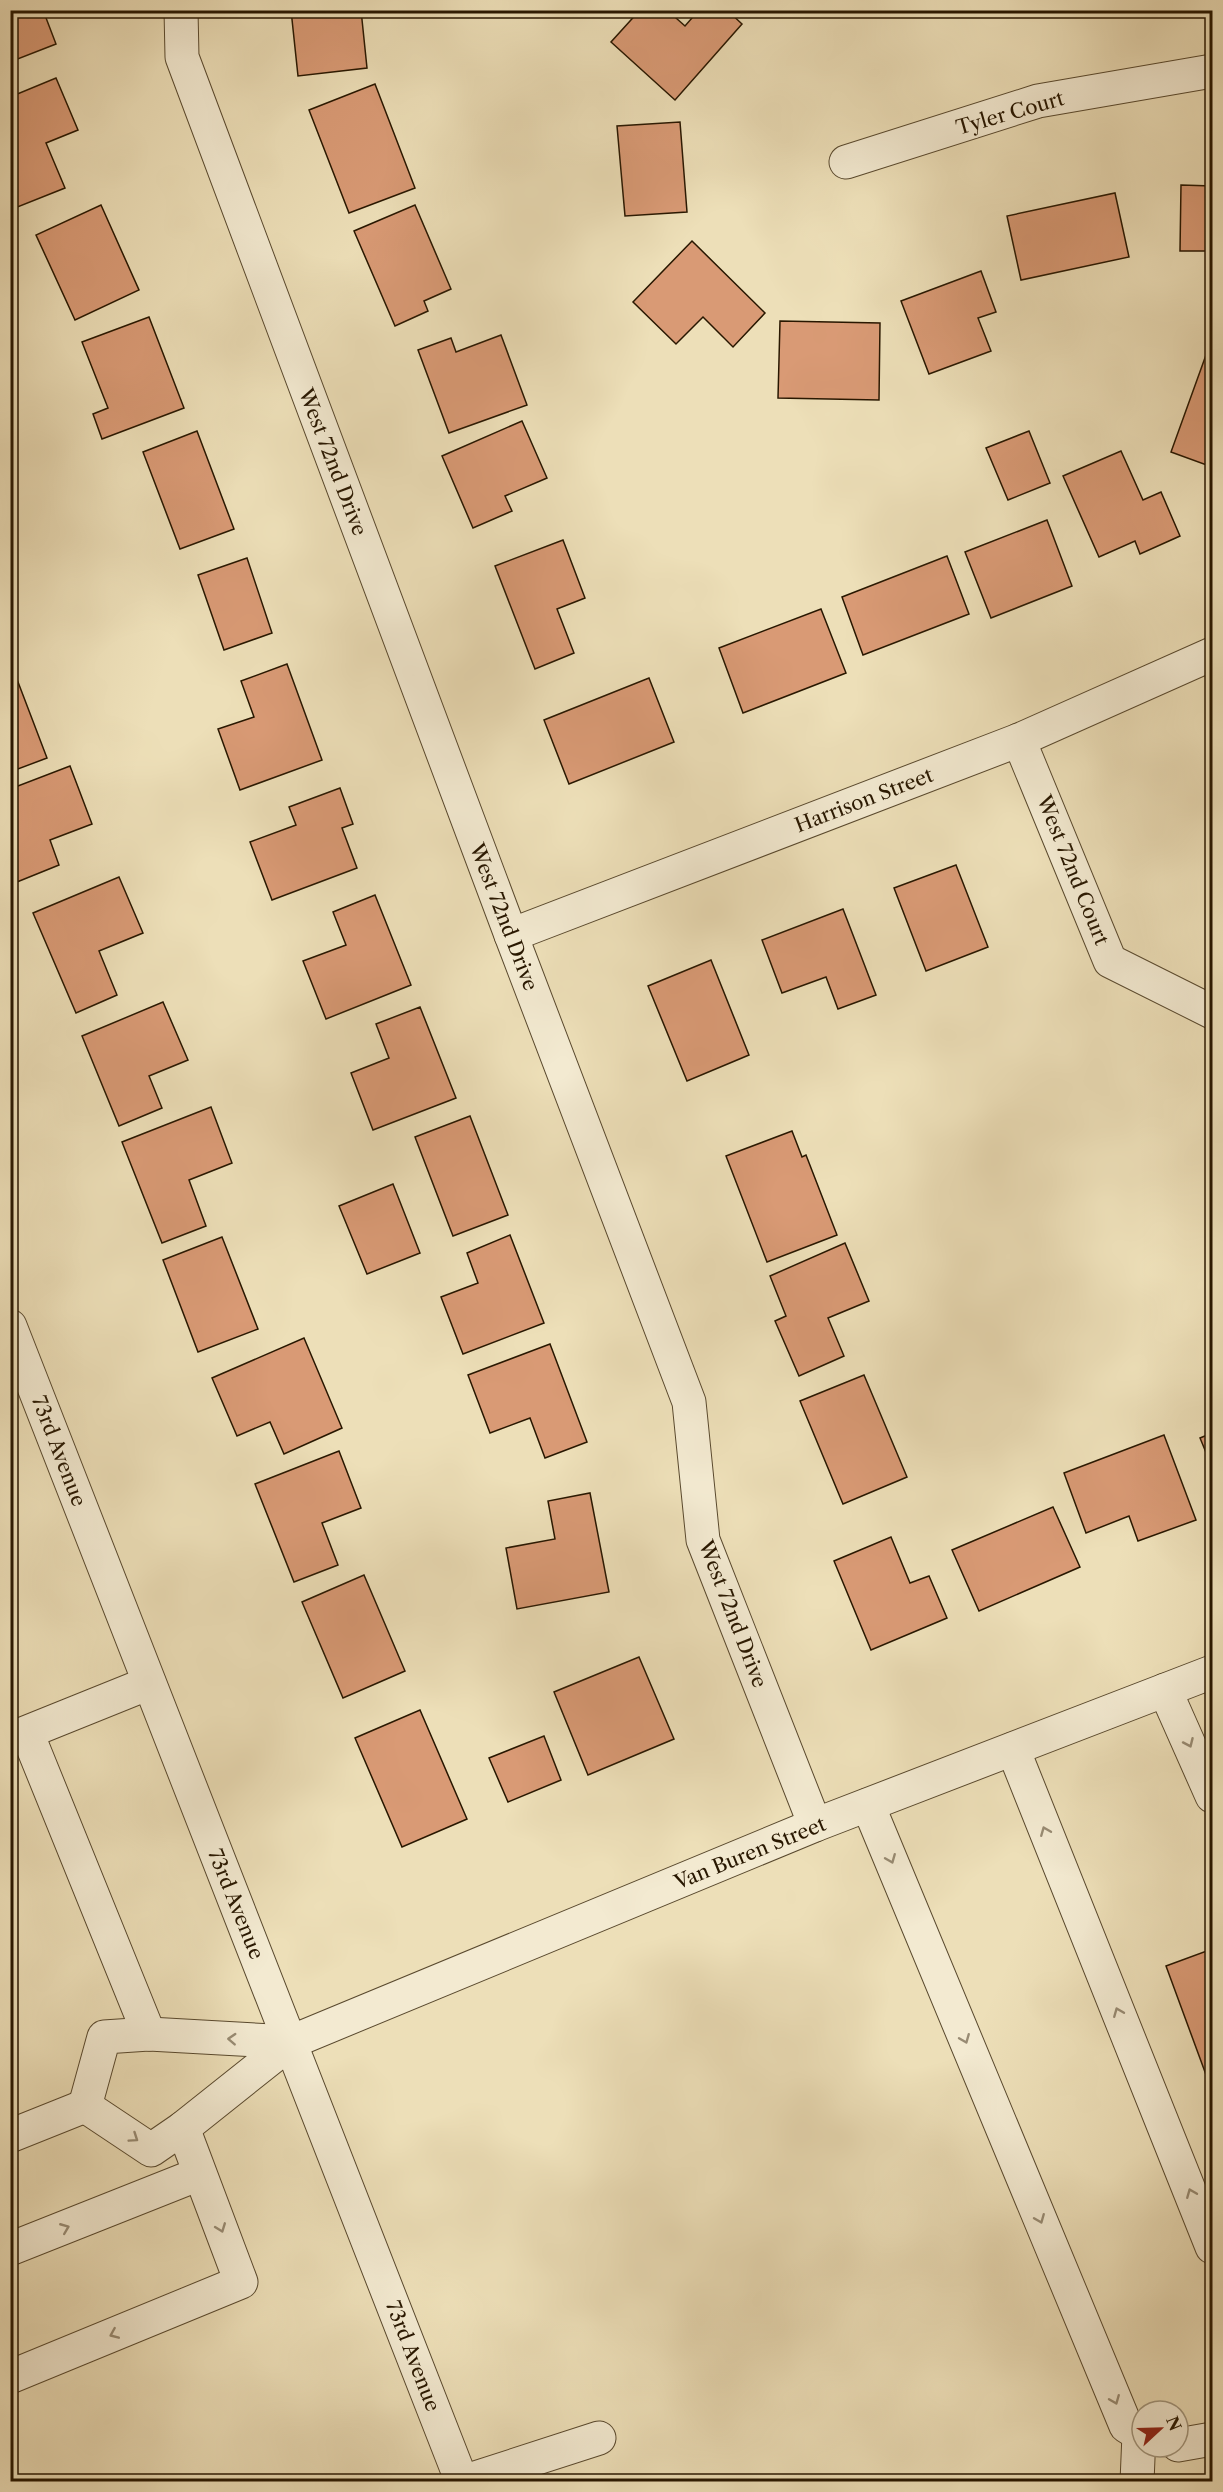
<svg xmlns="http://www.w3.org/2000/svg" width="1223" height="2492" font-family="'Libre Caslon Text',serif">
  <rect width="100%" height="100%" fill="#eddfb8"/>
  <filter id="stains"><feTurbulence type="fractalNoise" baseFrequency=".00333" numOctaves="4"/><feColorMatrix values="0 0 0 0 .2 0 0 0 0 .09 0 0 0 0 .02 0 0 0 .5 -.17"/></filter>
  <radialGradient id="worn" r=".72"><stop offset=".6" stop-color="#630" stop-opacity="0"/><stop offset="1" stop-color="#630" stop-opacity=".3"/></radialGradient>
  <g fill="#d99a75" stroke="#281700" stroke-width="1.5">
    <path d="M10,10H43L56,44L10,62Z"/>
    <path d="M291,10H361L367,68L298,76Z"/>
    <path d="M640,10H667L685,26L699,10H727L742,24L675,100L611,42Z"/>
    <path d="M56,78L78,130L46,143L65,188L10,210V97Z"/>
    <path d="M375,84L415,188L349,213L309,110Z"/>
    <path d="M680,122L687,212L625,216L617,126Z"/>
    <path d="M1181,185L1212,186V251H1180Z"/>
    <path d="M1115,193L1129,257L1021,280L1007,216Z"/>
    <path d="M101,205L139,290L75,320L36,235Z"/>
    <path d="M415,205L451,289L424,301L428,311L395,326L354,231Z"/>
    <path d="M692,241L765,313L733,347L703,317L676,344L633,302Z"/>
    <path d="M981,271L996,312L978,318L991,351L929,374L901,301Z"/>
    <path d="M149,317L184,408L102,439L93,414L108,408L82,342Z"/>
    <path d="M780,321L880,323L879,400L778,398Z"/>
    <path d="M501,335L527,405L449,433L418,350L451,338L456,352Z"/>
    <path d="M1206,355L1212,357V467L1171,452Z"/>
    <path d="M522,421L547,478L505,496L512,511L473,528L442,456Z"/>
    <path d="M197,431L234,529L180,549L143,452Z"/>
    <path d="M1029,431L1050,483L1008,500L986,448Z"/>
    <path d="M1121,451L1143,500L1161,492L1180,536L1140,554L1135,541L1099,557L1063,476Z"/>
    <path d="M1047,520L1072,586L991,618L965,552Z"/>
    <path d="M563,540L585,598L557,609L574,653L535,669L495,566Z"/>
    <path d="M947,556L969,614L863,655L842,597Z"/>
    <path d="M247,558L272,633L224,650L198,575Z"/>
    <path d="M821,609L846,673L743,713L719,648Z"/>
    <path d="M10,661L47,758L10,772Z"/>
    <path d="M287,664L322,760L240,790L218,729L254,717L241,681Z"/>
    <path d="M649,678L674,742L569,784L544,720Z"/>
    <path d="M70,766L92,824L50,840L59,865L17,882L10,865V789Z"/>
    <path d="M340,788L353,824L342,828L357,868L272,900L250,842L296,825L289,807Z"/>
    <path d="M956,865L988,947L926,971L894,888Z"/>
    <path d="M119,877L143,933L99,951L117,995L76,1013L33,913Z"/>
    <path d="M375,895L411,985L326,1019L303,961L346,945L333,912Z"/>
    <path d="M843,909L876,995L838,1009L826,977L782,993L762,940Z"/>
    <path d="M711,960L749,1055L687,1081L648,986Z"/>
    <path d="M163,1002L188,1060L149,1076L162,1108L119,1126L82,1036Z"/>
    <path d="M420,1007L456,1098L373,1130L351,1073L389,1058L376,1024Z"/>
    <path d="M211,1107L232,1163L189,1180L206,1226L162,1243L122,1142Z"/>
    <path d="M470,1116L508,1215L453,1236L415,1137Z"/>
    <path d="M792,1131L802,1157L806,1155L837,1235L767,1262L726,1156Z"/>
    <path d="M393,1184L420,1253L367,1274L339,1206Z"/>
    <path d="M510,1235L544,1323L463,1354L441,1297L478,1283L467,1253Z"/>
    <path d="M222,1237L258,1329L198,1352L163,1260Z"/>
    <path d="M845,1243L869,1301L828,1318L844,1356L799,1376L775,1321L786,1316L770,1276Z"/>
    <path d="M304,1338L342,1428L284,1454L270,1422L237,1436L212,1378Z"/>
    <path d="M550,1344L587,1442L545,1458L530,1418L490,1433L468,1375Z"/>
    <path d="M864,1375L907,1477L843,1504L800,1401Z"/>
    <path d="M1212,1433V1467L1200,1438Z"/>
    <path d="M1164,1435L1196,1520L1138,1541L1129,1516L1086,1533L1064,1473Z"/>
    <path d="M339,1451L361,1508L322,1523L338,1565L294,1582L255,1484Z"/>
    <path d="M590,1493L609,1592L517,1609L506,1548L555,1539L548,1501Z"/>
    <path d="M1053,1507L1080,1567L979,1611L952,1550Z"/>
    <path d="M891,1537L910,1583L929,1576L947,1618L871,1650L834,1561Z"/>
    <path d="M364,1575L405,1671L343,1698L302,1602Z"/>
    <path d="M639,1657L674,1739L588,1775L554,1692Z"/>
    <path d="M420,1710L467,1819L402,1847L355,1738Z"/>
    <path d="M544,1736L561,1780L508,1802L489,1758Z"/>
    <path d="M1212,1949V2091L1166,1966Z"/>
  </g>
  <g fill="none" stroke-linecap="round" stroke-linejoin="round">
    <g stroke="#59492e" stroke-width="35">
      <g id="minor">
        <path d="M181,10L182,57L511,935L689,1402L703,1540L815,1825"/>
        <path d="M846,162L1038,101L1212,71"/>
        <path d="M1019,740L1110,961L1212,1012"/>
        <path d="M511,935L1019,740L1212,654"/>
        <path d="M10,1326L462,2482"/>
        <path d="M1165,1690L1212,1796"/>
        <path d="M27,1733L149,2034"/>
        <path d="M10,1739L149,1683"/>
        <path d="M1013,1749L1212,2247"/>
        <path d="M868,1805L1126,2426L1142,2436"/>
        <path d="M85,2106L151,2150L183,2128L291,2042L815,1825L1212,1672"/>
        <path d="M85,2106L104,2037L149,2034L291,2042"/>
        <path d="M10,2136L85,2106"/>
        <path d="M10,2249L199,2174"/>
        <path d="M10,2377L241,2282L183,2128"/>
        <path d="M1178,2445L1212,2439"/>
        <path d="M463,2482L599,2438"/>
        <path d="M1137,2482L1139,2434"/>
      </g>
    </g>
    <use href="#minor" stroke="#f3ead1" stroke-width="33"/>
  </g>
  <defs><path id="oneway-chevron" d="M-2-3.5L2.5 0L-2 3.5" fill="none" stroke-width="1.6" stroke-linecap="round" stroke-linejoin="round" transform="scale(1.5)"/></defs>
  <g stroke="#988b73">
    <use href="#oneway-chevron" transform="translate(1189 1743) rotate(66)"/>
    <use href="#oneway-chevron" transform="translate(1045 1831) rotate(-112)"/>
    <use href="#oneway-chevron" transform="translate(891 1859) rotate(68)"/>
    <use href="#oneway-chevron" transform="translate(1118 2012) rotate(-112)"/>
    <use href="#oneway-chevron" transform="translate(232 2039) rotate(-177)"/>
    <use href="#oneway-chevron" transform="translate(965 2039) rotate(68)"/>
    <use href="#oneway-chevron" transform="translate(134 2138) rotate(34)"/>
    <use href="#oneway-chevron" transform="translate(1191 2193) rotate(-112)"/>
    <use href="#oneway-chevron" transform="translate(1040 2219) rotate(68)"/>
    <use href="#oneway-chevron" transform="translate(65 2228) rotate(-22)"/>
    <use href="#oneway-chevron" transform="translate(221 2228) rotate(69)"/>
    <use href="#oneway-chevron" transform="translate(114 2334) rotate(157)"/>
    <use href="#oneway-chevron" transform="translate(1115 2400) rotate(68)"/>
  </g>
  <g text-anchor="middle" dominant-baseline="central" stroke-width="4.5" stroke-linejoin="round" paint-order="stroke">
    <g font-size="20" fill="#281700" stroke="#f3ead1">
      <text transform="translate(1010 113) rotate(-16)">Tyler Court</text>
      <text transform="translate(333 462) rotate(69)">West 72nd Drive</text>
      <text transform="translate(864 800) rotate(-21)">Harrison Street</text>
      <text transform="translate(1073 870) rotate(68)">West 72nd Court</text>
      <text transform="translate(504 917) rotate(69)">West 72nd Drive</text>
      <text transform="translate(59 1451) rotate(69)">73rd Avenue</text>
      <text transform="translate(733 1614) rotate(69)">West 72nd Drive</text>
      <text transform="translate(750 1853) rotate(-22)">Van Buren Street</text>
      <text transform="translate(236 1904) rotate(68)">73rd Avenue</text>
      <text transform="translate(413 2356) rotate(69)">73rd Avenue</text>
    </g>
  </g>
  <rect width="1223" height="2492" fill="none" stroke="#eddfb8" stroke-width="36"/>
  <rect x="12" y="12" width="1199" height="2468" fill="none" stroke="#281700" stroke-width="3"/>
  <rect x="18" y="18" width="1187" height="2456" fill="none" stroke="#281700" stroke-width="1.5"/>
  <g transform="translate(1160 2429) rotate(68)"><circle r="28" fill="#f3ead1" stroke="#a2967d" stroke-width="1.5"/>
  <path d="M0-4.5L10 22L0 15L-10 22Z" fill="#8f2418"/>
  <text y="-9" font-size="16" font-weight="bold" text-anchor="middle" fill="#281700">N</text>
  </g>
  <rect width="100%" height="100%" filter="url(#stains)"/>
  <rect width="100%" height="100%" fill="url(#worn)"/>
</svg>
